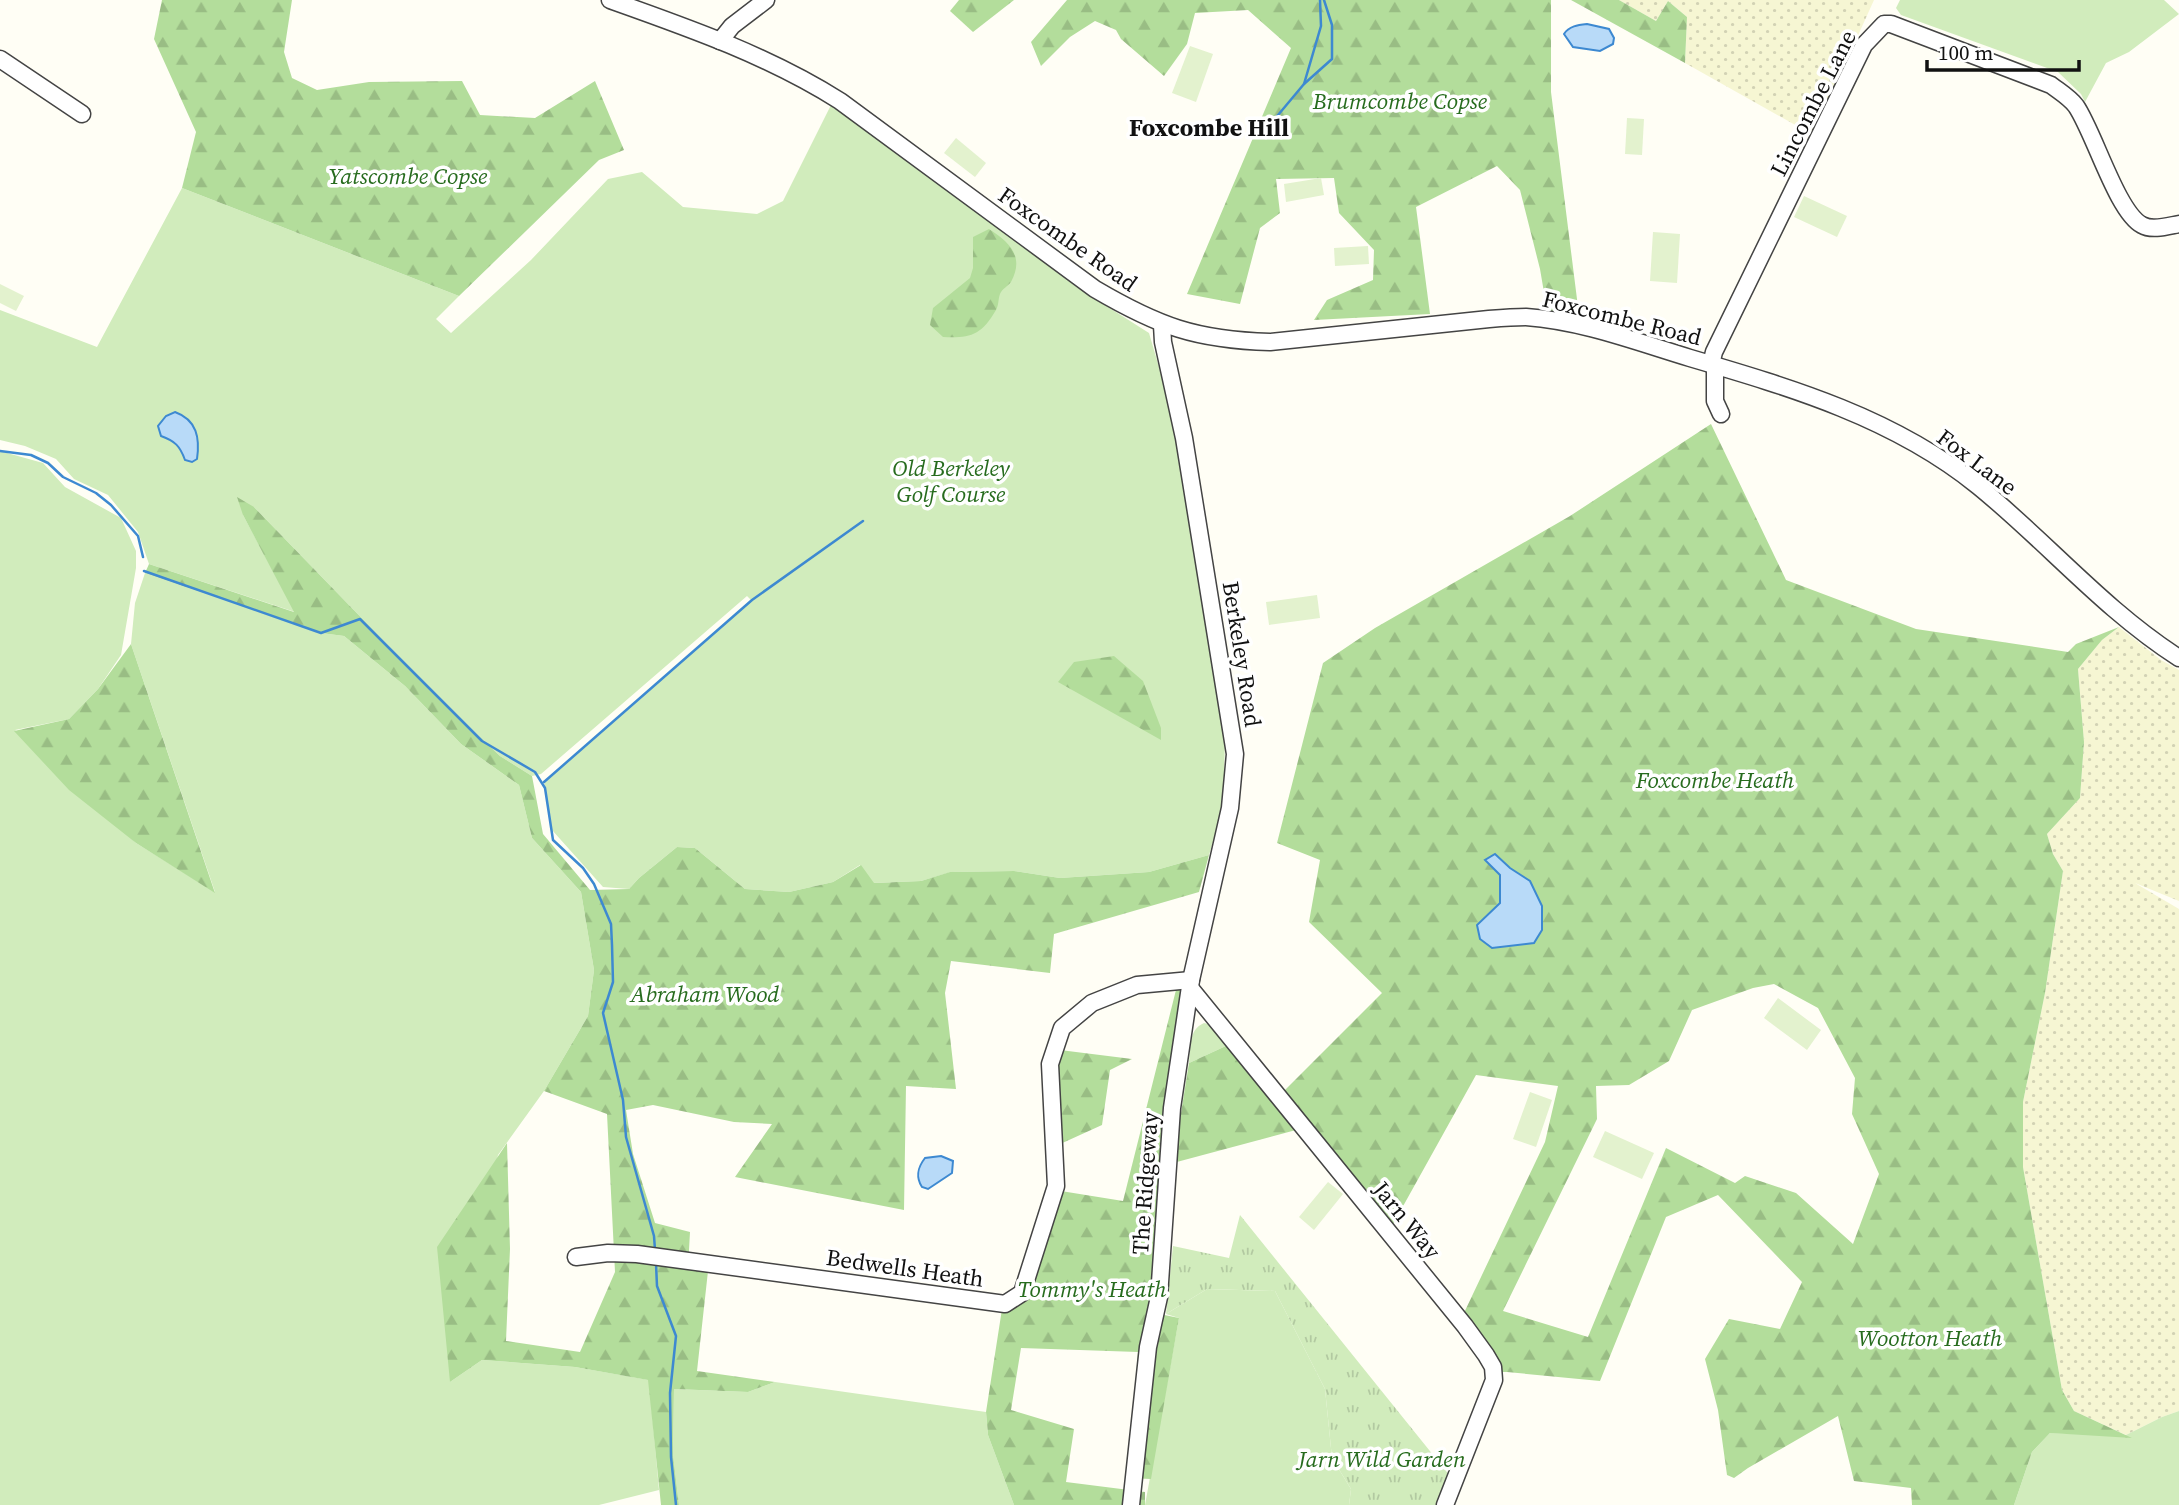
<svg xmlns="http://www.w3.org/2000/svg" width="2179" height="1505" font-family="'Source Serif 4',serif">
  <defs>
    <pattern id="farmland-dots" width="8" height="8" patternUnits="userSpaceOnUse" patternTransform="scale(1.75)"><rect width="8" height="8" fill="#f6f6d3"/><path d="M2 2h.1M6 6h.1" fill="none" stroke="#d2d2b4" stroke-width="1.8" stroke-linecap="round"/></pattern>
    <pattern id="forest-firs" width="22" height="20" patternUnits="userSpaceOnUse" patternTransform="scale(1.75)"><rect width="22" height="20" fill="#b3dd9b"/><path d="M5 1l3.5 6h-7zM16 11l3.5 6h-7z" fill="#99bd84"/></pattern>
    <pattern id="park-tufts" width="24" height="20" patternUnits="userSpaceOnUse" patternTransform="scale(1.75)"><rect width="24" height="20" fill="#d1ecbc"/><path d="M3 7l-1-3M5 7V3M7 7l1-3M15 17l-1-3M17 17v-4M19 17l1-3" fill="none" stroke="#b2c9a1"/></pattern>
  </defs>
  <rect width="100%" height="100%" fill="#fffef5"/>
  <g fill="url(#farmland-dots)">
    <path d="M1619,0H1874L1813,135L1685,63L1687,17L1668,1L1656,21Z"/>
    <path d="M2119,627L2161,660L2179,670V901L2135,883L2179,909V1411L2162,1417L2126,1435L2074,1411L2062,1390L2023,1167V1102L2045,993L2063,871L2053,854L2047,834L2080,798L2084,742L2078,669L2102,640Z"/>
  </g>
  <g fill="#d1ecbc">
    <path d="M1900,0H2164L2179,14L2129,52L2106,63L2085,102L2081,94L2058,72L1901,15L1896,8Z"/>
    <path d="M832,103L1078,288L1149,333L1180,439L1225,742L1223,809L1209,855L1149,872L1060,878L1014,871L951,872L921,881L873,883L860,865L833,882L789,892L745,889L695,848L677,847L639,878L629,889L603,887L552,830L544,782L751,600L747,596L541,774L532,776L500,756L442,701L254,507L243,515L295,612L149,564L138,532L108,495L74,479L56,459L25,446L0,440V310L97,347L182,188L459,296L436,319L451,333L531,260L608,179L642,172L683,207L757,214L783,201Z"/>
    <path d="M0,451L43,463L65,487L121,518L136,551V568L121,655L98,689L69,719L15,730L136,843L215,892L131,644L135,603L145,573L321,633L344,636L405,686L461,744L519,785L532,838L581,892L594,970L588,1016L544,1091L498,1155L450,1382L482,1360L575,1367L649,1380L659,1490L599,1505H0Z"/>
    <path d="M1204,1023L1208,1024L1228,1045L1189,1063C1191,1048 1188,1030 1204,1023Z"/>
    <path d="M1207,1289L1275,1291L1325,1389L1332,1458L1351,1489L1349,1505H1145L1179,1318L1166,1314Z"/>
    <path d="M775,1382L986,1412L988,1435L1014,1505H679L673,1454L674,1389L748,1392Z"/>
    <path d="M2179,1411V1505H2014L2032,1452L2050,1433L2126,1435L2162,1417Z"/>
  </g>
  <g fill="url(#forest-firs)" fill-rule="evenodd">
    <path d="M162,0H292L284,52L292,78L317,90L369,82L462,81L480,115L535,118L595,81L624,150L599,160L459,296L182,188L196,132L154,39Z"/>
    <path d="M959,0H1014L973,32L950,11Z"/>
    <path d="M1067,0H1551V92L1579,315L1547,310L1540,269L1520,190L1497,166L1416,207L1430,314L1314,320L1327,300L1373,280L1374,250L1339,213L1334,178L1276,179L1280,213L1260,228L1240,304L1187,294L1291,48L1248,10L1195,13L1187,44L1164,76L1121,39L1116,30L1095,21L1070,37L1041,66L1031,42Z"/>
    <path d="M1571,0H1619L1656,21L1668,1L1687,17L1685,63Z"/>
    <path d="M989,229C1009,242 1025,256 1011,282C1008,286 1002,289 1000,294C998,299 999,305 996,310C981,336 970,338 943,337L930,325L933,308L970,278L973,268V237Z"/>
    <path d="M1711,424L1786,580L1916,629L2068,652L2076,644L2119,627L2102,640L2078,669L2084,742L2080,798L2047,834L2053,854L2063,871L2045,993L2023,1102V1167L2062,1390L2074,1411L2132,1438L2050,1433L2032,1452L2014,1505H1912L1911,1488L1854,1481L1838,1416L1748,1468L1734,1478L1727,1475L1718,1410L1705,1359L1729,1319L1780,1329L1802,1282L1718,1195L1666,1217L1600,1381L1507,1372H1489L1463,1315L1545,1142L1558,1086L1476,1075L1392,1226L1284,1091L1382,993L1309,922L1320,860L1277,843L1323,663L1375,628L1570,516ZM1495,854L1510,868L1530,881L1542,906V930L1477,925L1500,903V875L1486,860ZM1774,984L1818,1008L1855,1078L1852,1114L1879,1174L1853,1244L1796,1193L1745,1176L1735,1183L1666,1148L1588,1337L1503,1311L1597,1119L1596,1086L1629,1085L1669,1061L1692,1010L1753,988Z"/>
    <path d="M237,497L254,507L442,701L500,756L532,776L543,834L590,890L629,889L639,878L677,847L695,848L745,889L789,892L833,882L861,865L874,883L921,881L950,872L1014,871L1060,878L1149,872L1209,855L1199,892L1054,934L1050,973L951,961L945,993L956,1089L906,1086L904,1210L735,1177L772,1124L734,1122L653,1105L626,1110L633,1154L655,1223L690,1232L688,1268L708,1271L697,1371L775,1382L748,1392L674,1389L673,1454L679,1505H661L648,1380L575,1367L482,1360L450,1382L437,1247L507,1143L510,1249L506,1341L580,1352L615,1272L607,1114L544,1091L588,1016L594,970L581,892L532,838L519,785L461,744L405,686L344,636L321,633L145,573L149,564L294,612L243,515Z"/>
    <path d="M131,644L215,893L136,843L69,790L14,731L69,719L98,689Z"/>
    <path d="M1114,656L1143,681L1161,728V740L1058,682L1074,662Z"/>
    <path d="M1177,986L1185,991L1150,1312L1179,1318L1151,1479L1128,1478L1138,1352L1021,1348L1011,1410L1074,1429L1066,1482L1145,1492V1505H1014L988,1435L986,1412L1002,1309L1022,1299L1061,1191L1123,1201Z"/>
    <path d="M1228,1045L1296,1130L1173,1163L1189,1063Z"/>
    <path d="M1060,1050L1132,1059L1110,1070L1102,1125L1058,1145L1054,1082Z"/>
  </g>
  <path fill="url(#park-tufts)" d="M1240,1215L1450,1476L1439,1505H1349L1351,1489L1332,1458L1325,1389L1275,1291L1207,1289L1166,1314L1173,1246L1229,1258Z"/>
  <g fill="#e3f2ce">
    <path d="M1190,46L1213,54L1196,102L1172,93Z"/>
    <path d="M1627,118L1644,119L1642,155L1625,154Z"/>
    <path d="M956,138L986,163L975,177L944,153Z"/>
    <path d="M1321,178L1324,195L1286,202L1284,184Z"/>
    <path d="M1804,196L1847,216L1837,237L1794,217Z"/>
    <path d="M1653,232L1680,234L1677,283L1650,281Z"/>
    <path d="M1368,246L1369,264L1335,266L1334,248Z"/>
    <path d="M0,284L24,296L16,311L0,303Z"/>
    <path d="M1317,595L1320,618L1269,625L1266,602Z"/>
    <path d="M1778,998L1821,1030L1807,1050L1764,1018Z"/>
    <path d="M1530,1092L1552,1100L1536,1147L1513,1139Z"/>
    <path d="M1605,1131L1654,1153L1642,1179L1593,1157Z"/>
    <path d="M1328,1182L1343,1194L1314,1230L1299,1217Z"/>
  </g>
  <g fill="#b8daf8" stroke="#3d89d1" stroke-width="2">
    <path d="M1587,24L1609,29L1614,38L1613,44L1600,51L1573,47L1564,34C1569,26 1578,25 1587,24Z"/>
    <path d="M175,412C197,420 200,438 197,459L192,462L185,460C180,446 175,441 161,436L158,426L166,416Z"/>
    <path d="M1495,854L1510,868L1530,881L1542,906V930L1534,943L1492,948L1480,939L1477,925L1500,903V875L1485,860Z"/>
    <path d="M941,1156L953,1161L952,1173L928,1189L922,1187C915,1176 918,1167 925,1158Z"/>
  </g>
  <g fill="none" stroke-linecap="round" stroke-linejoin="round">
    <g stroke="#3d89d1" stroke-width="2.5">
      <path d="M1304,84L1321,26L1320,0"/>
      <path d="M1263,133L1304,84L1332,59V25L1324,0"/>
      <path d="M0,451L31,455L48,463L63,477L96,493L111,505L138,536L143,557"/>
      <path d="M144,571L321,633L360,619L482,741L535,772L545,788L553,840L583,868L594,884L611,924L612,945L613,982L603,1013L623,1100L626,1137L654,1236L655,1250"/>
      <path d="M544,782L752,600L863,521"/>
      <path d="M656,1264L657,1286L676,1336L670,1393L671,1457L676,1505"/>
    </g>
    <g stroke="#444" stroke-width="19">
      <g id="minor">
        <path d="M610,0C689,28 769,56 840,101L1095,289C1158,326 1196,340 1270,342L1489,319C1501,318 1514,317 1526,317C1582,321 1637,342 1690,358C1792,388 1894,418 1978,486C2047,542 2104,610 2179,658"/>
        <path d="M720,41L732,26L766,0"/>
        <path d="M0,59L82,114"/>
        <path d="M1711,364L1714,352L1864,45L1884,24H1891L2051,85C2060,92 2069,97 2076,106C2094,132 2117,212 2142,225C2152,231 2168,226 2179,224"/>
        <path d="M1715,365V401L1721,414"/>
        <path d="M1191,989L1465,1326L1486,1355L1493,1367L1494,1380L1445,1505"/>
        <path d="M576,1257L608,1253L637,1254L1005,1304L1022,1293L1056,1186L1050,1064L1062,1028L1092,1003L1137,985L1191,980"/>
        <path d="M1131,1505L1148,1347L1159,1297L1172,1108L1191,980L1230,808L1235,754L1184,438L1163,342L1162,325"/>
      </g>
    </g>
    <use href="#minor" stroke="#fff" stroke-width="16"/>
  </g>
  <g text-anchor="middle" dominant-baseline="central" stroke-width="7" stroke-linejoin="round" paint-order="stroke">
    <g font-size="23" font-style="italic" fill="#276c1e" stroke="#fff">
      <text x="1400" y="101">Brumcombe Copse</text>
      <text x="408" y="176">Yatscombe Copse</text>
      <text x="951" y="468">Old Berkeley<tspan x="951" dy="26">Golf Course</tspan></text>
      <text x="1715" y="780">Foxcombe Heath</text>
      <text x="705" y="994">Abraham Wood</text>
      <text x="1092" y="1289">Tommy's Heath</text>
      <text x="1930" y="1338">Wootton Heath</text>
      <text x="1382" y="1459">Jarn Wild Garden</text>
    </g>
    <g font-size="23" fill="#111" stroke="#fff">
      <text transform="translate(1813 103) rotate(-63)">Lincombe Lane</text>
      <text transform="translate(1068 239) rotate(35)">Foxcombe Road</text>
      <text transform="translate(1622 318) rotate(14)">Foxcombe Road</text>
      <text transform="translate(1977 462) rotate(37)">Fox Lane</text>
      <text transform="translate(1242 654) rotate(81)">Berkeley Road</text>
      <text transform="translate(1145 1183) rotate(-86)">The Ridgeway</text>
      <text transform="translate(1407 1220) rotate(51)">Jarn Way</text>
      <text transform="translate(905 1268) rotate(8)">Bedwells Heath</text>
    </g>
    <g font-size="24" font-weight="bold" fill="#111" stroke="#fff">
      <text x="1209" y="127">Foxcombe Hill</text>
    </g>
  </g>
  <path d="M1927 60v10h152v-10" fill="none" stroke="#111111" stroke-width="3.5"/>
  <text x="1938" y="60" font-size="21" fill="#111111" stroke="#ffffff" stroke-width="5" paint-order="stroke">100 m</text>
</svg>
